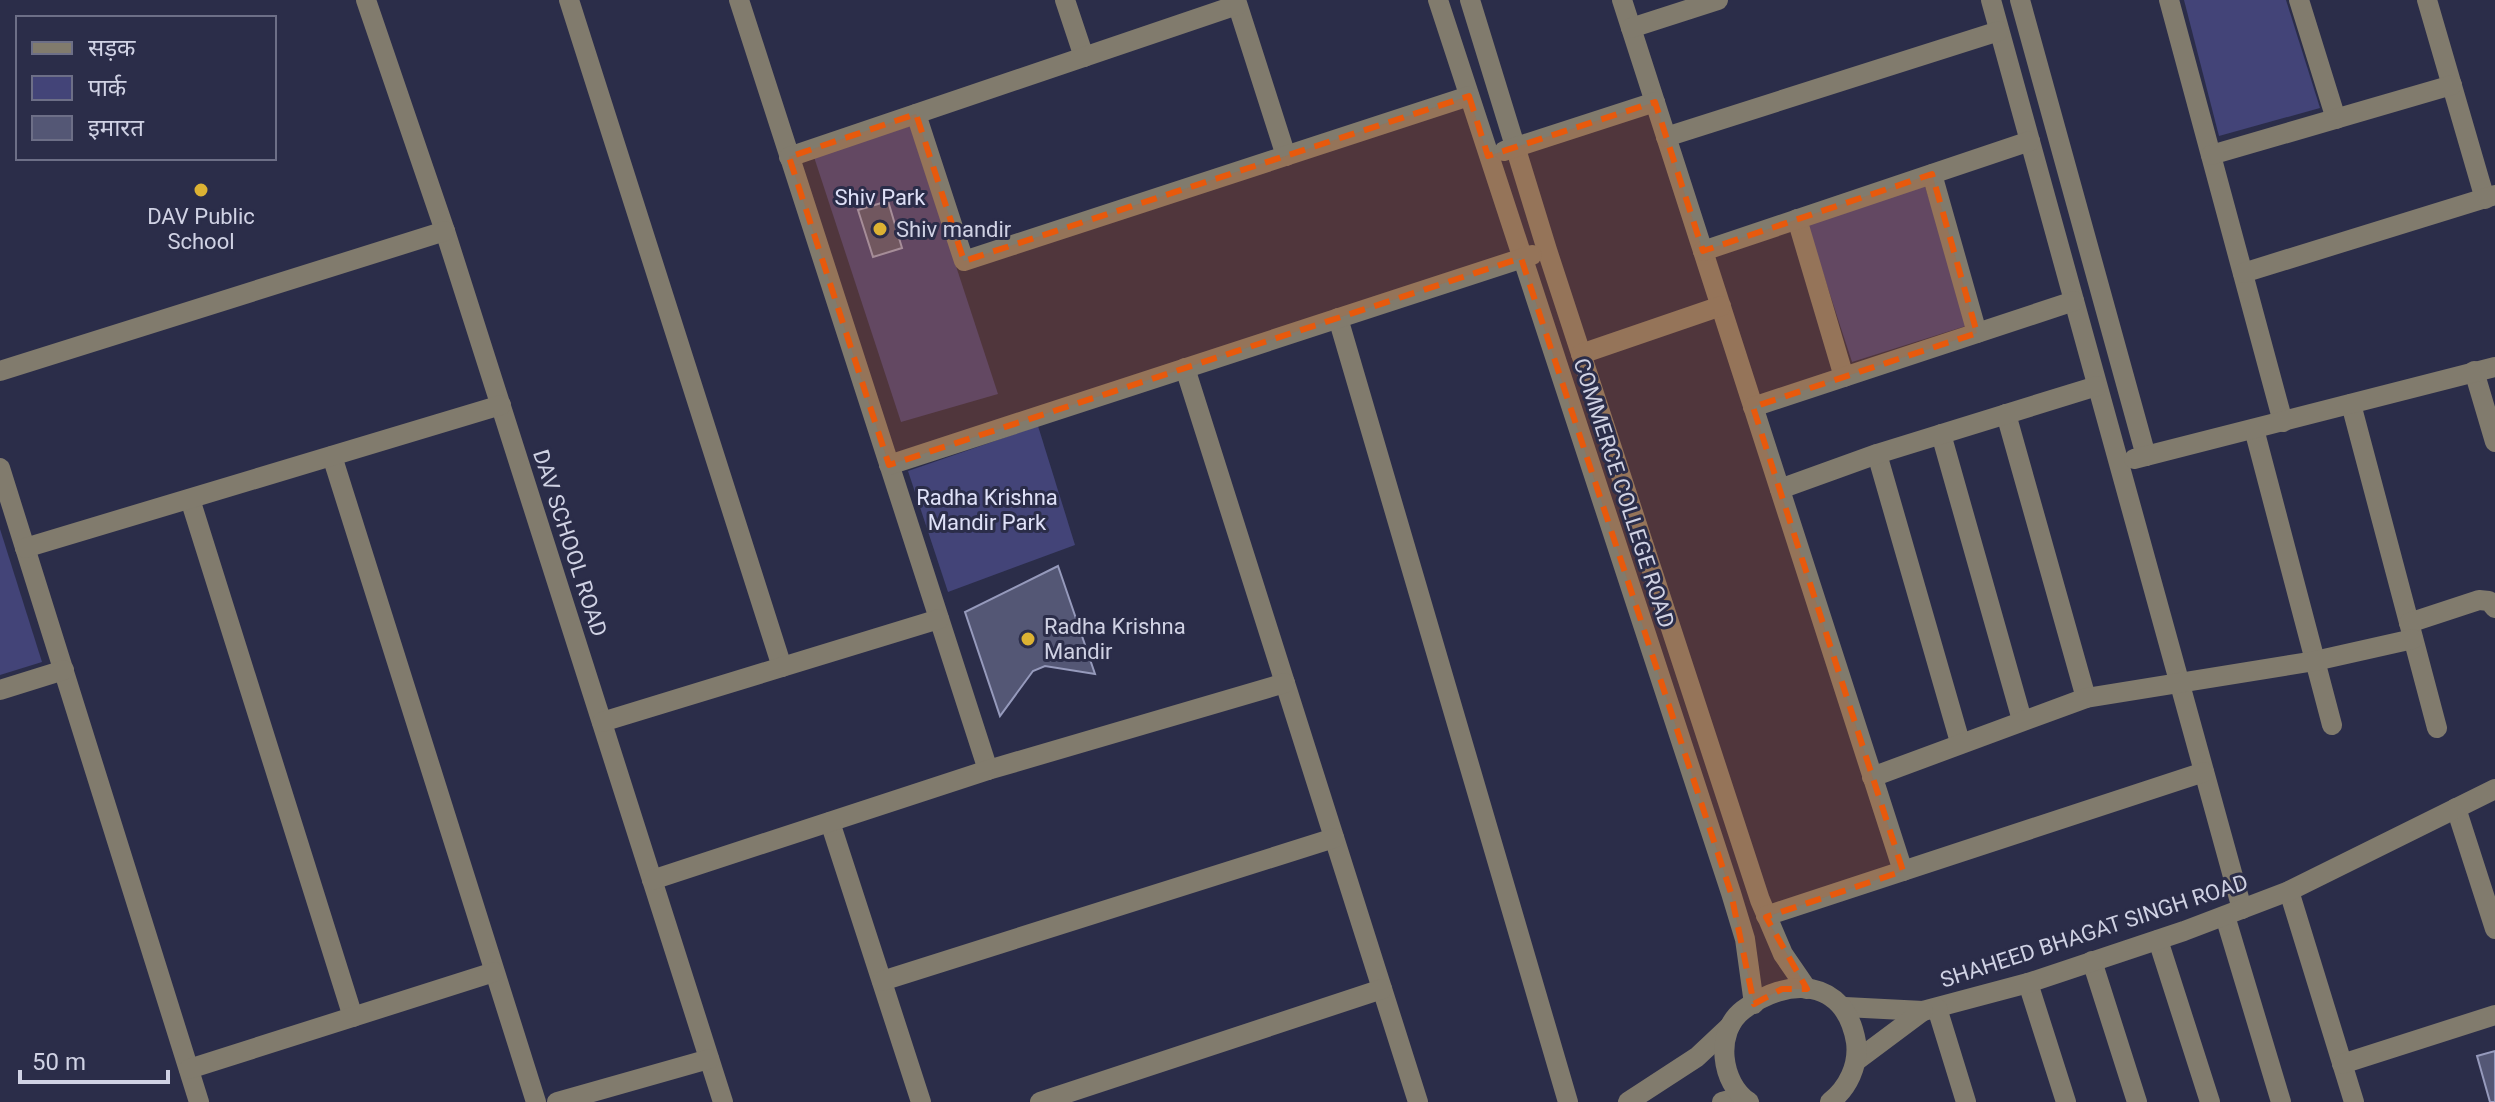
<svg xmlns="http://www.w3.org/2000/svg" width="2495" height="1102" font-family="Roboto,'Noto Sans Devanagari',sans-serif">
  <rect width="100%" height="100%" fill="#2b2d49"/>
  <g fill="#434478">
    <path d="M2184,0H2286L2320,108L2219,136Z"/>
    <path d="M910,126L998,394L901,422L814,157Z"/>
    <path d="M1925,186L1969,325L1852,362L1807,224Z"/>
    <path d="M1038,426L1075,545L948,592L908,471Z"/>
    <path d="M0,529L42,662L0,675Z"/>
  </g>
  <g fill="#545775" stroke="#969abc" stroke-width="2">
    <path d="M888,201L902,248L873,257L858,210Z"/>
    <path d="M1058,566L1095,674L1045,666L1033,671L1000,716L965,612Z"/>
    <path d="M2495,1051V1102H2490L2477,1056Z"/>
  </g>
  <g fill="none" stroke-linecap="round" stroke-linejoin="round">
    <g stroke="#817b6d" stroke-width="20">
      <path d="M366,0L445,231L723,1102"/>
      <path d="M569,0L782,667"/>
      <path d="M739,0L988,770"/>
      <path d="M1065,0L1084,57"/>
      <path d="M1236,0L1286,156"/>
      <path d="M1438,0L1731,893L1745,939L1754,1004"/>
      <path d="M1470,0L1547,250L1760,900L1783,954L1807,989"/>
      <path d="M1622,0L1903,871"/>
      <path d="M1991,0L2242,909"/>
      <path d="M2020,0L2146,456"/>
      <path d="M2169,0L2283,422"/>
      <path d="M2299,0L2336,119"/>
      <path d="M2427,0L2485,199"/>
      <path d="M1631,28L1718,0"/>
      <path d="M916,114L964,261L1469,96"/>
      <path d="M1666,137L1999,31"/>
      <path d="M1504,151L1655,102"/>
      <path d="M2211,155L2452,85"/>
      <path d="M789,157L1237,5"/>
      <path d="M1932,174L1977,333"/>
      <path d="M1797,219L1844,377"/>
      <path d="M1703,251L2030,141"/>
      <path d="M2243,273L2495,195"/>
      <path d="M1338,318L1568,1102"/>
      <path d="M1581,354L1721,306"/>
      <path d="M1185,368L1418,1102"/>
      <path d="M0,371L445,231"/>
      <path d="M2474,371L2495,442"/>
      <path d="M2351,404L2437,728"/>
      <path d="M1753,407L2074,301"/>
      <path d="M2006,414L2086,698"/>
      <path d="M2254,429L2332,725"/>
      <path d="M1941,434L2022,720"/>
      <path d="M1877,454L1960,742"/>
      <path d="M332,456L536,1102"/>
      <path d="M2134,459L2495,367"/>
      <path d="M889,465L1532,255"/>
      <path d="M0,468L199,1102"/>
      <path d="M1780,489L1877,454L2097,386"/>
      <path d="M190,499L353,1017"/>
      <path d="M25,548L501,405"/>
      <path d="M2409,623L2479,600L2489,601L2495,608"/>
      <path d="M0,690L64,670"/>
      <path d="M602,722L939,619"/>
      <path d="M1872,777L2086,698L2315,661L2413,639"/>
      <path d="M2456,808L2495,929"/>
      <path d="M830,822L921,1102"/>
      <path d="M652,880L988,770L1285,683"/>
      <path d="M2289,891L2354,1102"/>
      <path d="M1766,916L2204,772"/>
      <path d="M2225,916L2281,1102"/>
      <path d="M2158,940L2210,1102"/>
      <path d="M2092,961L2137,1102"/>
      <path d="M882,981L1334,838"/>
      <path d="M2028,983L2066,1102"/>
      <path d="M1845,1007L1923,1011L2028,983L2184,931L2289,891L2495,789"/>
      <path d="M1937,1008L1966,1102"/>
      <path d="M1856,1061L1923,1011"/>
      <path d="M2342,1064L2495,1015"/>
      <path d="M189,1069L494,972"/>
      <path d="M557,1102L709,1059"/>
      <path d="M1040,1102L1382,989"/>
      <path d="M1628,1102L1697,1057L1730,1026"/>
      <path d="M1722,1102L1741,1097"/>
      <path d="M1749,1102C1721,1084 1714,1032 1743,1010C1788,976 1845,978 1856,1042C1859,1065 1848,1088 1830,1102"/>
    </g>
  </g>
  <path fill="#e8590c" fill-opacity="0.2" stroke="#e8590c" stroke-width="6" stroke-dasharray="16 10" stroke-linejoin="round" d="M1469,96L1488,156L1655,102L1703,251L1932,174L1977,333L1753,407L1903,871L1766,917L1807,989H1782L1754,1004L1731,893L1521,258L889,465L789,157L916,114L964,261Z"/>
  <g fill="#dcb233" stroke="#2b2d49" stroke-width="3">
    <circle cx="201" cy="190" r="8"/>
    <circle cx="880" cy="229" r="8"/>
    <circle cx="1028" cy="639" r="8"/>
  </g>
  <g text-anchor="middle" dominant-baseline="central" stroke-width="6" stroke-linejoin="round" paint-order="stroke">
    <g font-size="22" fill="#dfe1f8" stroke="#2b2d49">
      <text x="880" y="197">Shiv Park</text>
      <text x="987" y="497">Radha Krishna<tspan x="987" dy="25">Mandir Park</tspan></text>
    </g>
    <g font-size="22" fill="#d0d2e4" stroke="#2b2d49" text-anchor="start">
      <text x="201" y="216" text-anchor="middle">DAV Public<tspan x="201" dy="25">School</tspan></text>
      <text x="896" y="229">Shiv mandir</text>
      <text x="1044" y="626">Radha Krishna<tspan x="1044" dy="25">Mandir</tspan></text>
    </g>
    <g font-size="22" fill="#d0d2e4" stroke="#2b2d49">
      <text transform="translate(1624 493) rotate(72)">COMMERCE COLLEGE ROAD</text>
      <text transform="translate(570 543) rotate(72)">DAV SCHOOL ROAD</text>
      <text transform="translate(2094 931) rotate(-18)">SHAHEED BHAGAT SINGH ROAD</text>
    </g>
  </g>
  <rect x="16" y="16" width="260" height="144" fill="#2b2d49" stroke="#6d6f87" stroke-width="2"/>
  <rect x="32" y="42" width="40" height="12" fill="#817b6d" stroke="#6d6f87" stroke-width="2"/>
  <text x="88" y="56" font-size="24" fill="#d0d2e4">सड़क</text>
  <rect x="32" y="76" width="40" height="24" fill="#434478" stroke="#6d6f87" stroke-width="2"/>
  <text x="88" y="96" font-size="24" fill="#d0d2e4">पार्क</text>
  <rect x="32" y="116" width="40" height="24" fill="#545775" stroke="#6d6f87" stroke-width="2"/>
  <text x="88" y="136" font-size="24" fill="#d0d2e4">इमारत</text>
  <path d="M20 1070v12h148v-12" fill="none" stroke="#d0d2e4" stroke-width="4"/>
  <text x="32" y="1070" font-size="24" fill="#d0d2e4" stroke="#2b2d49" stroke-width="6" paint-order="stroke">50 m</text>
</svg>
